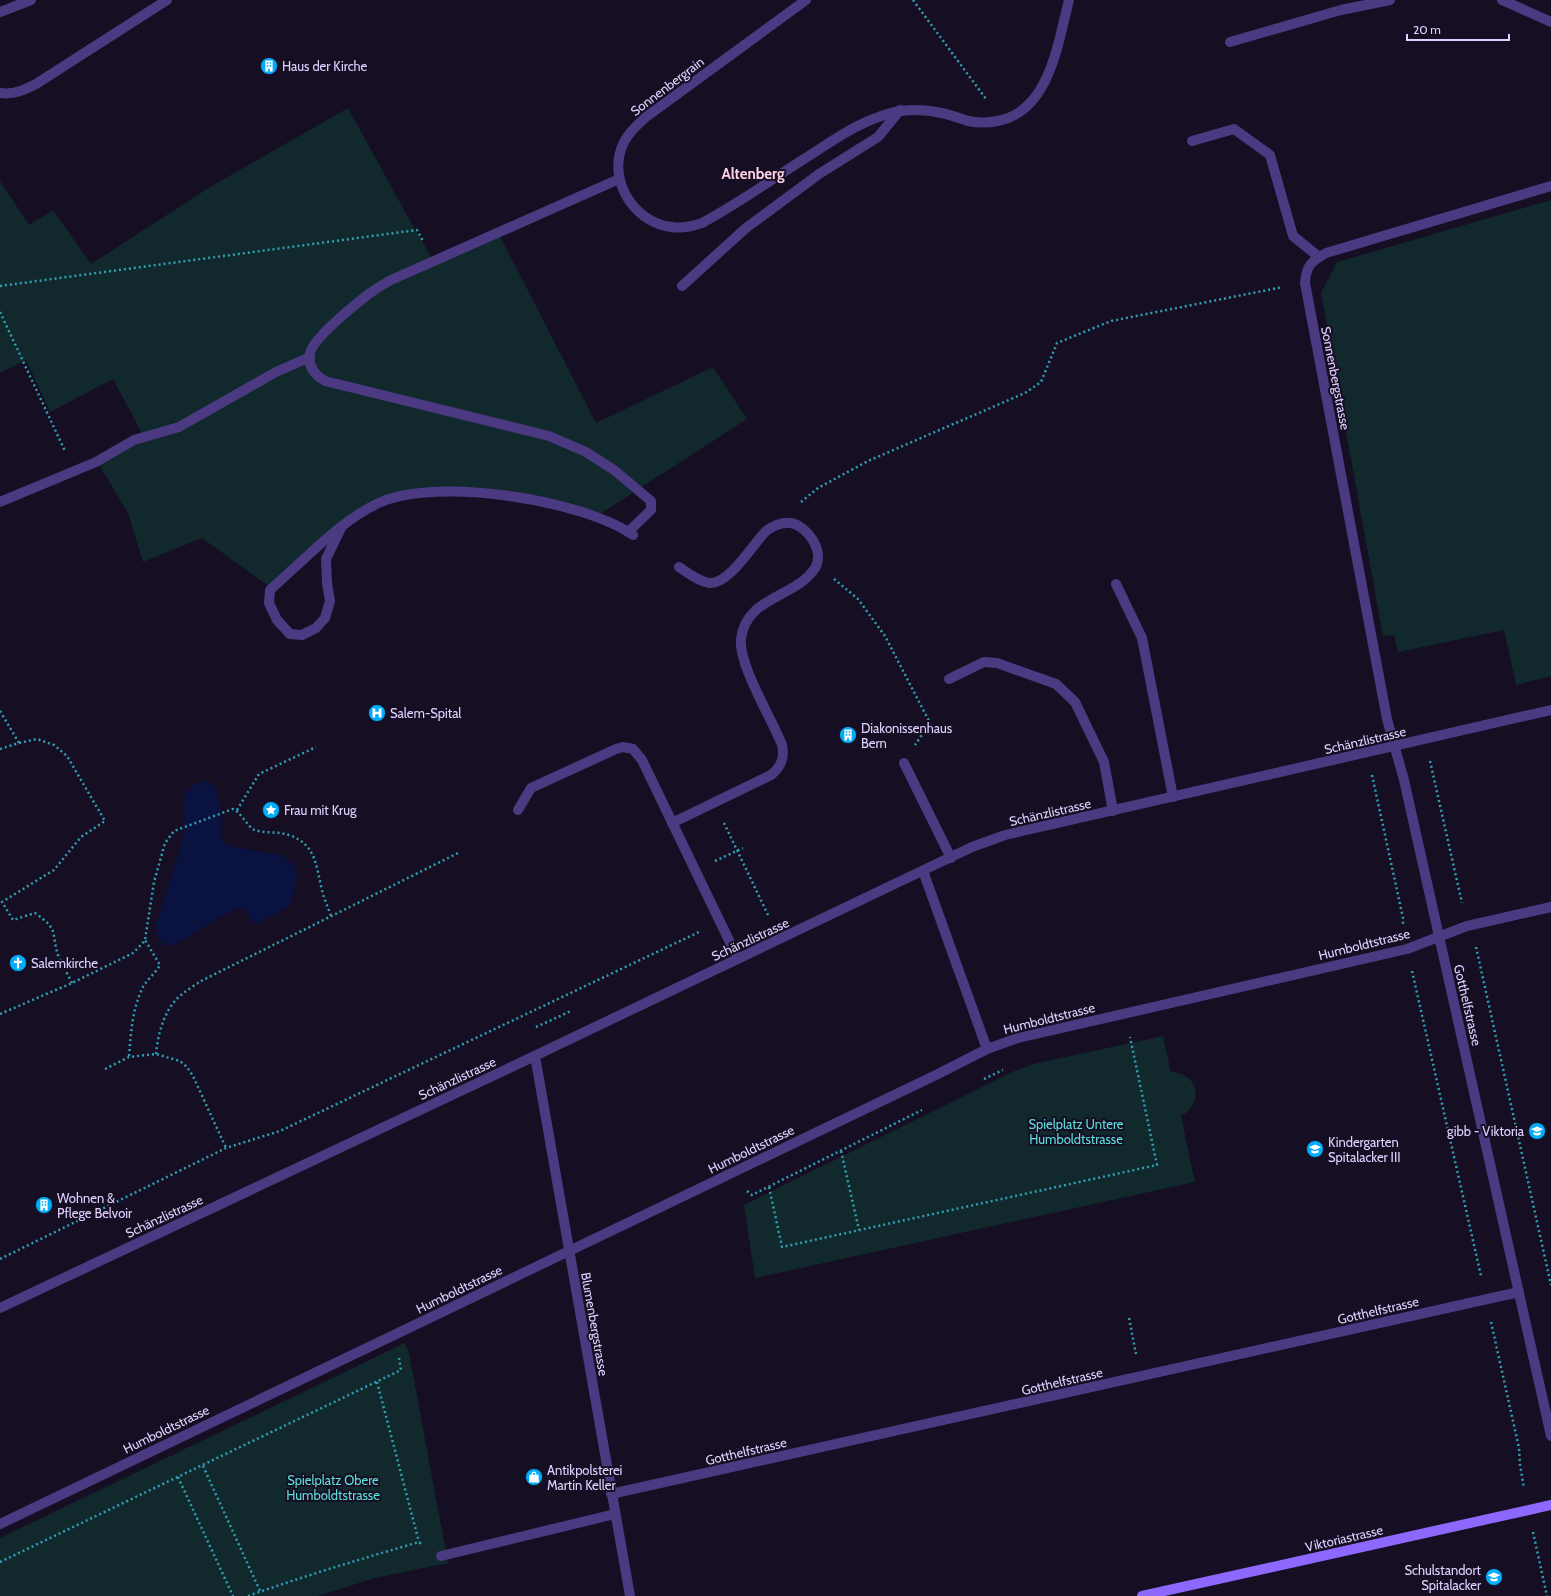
<svg xmlns="http://www.w3.org/2000/svg" width="1551" height="1596" font-family="Cabin,sans-serif">
  <rect width="100%" height="100%" fill="#160e23"/>
  <g fill="#11282d">
    <path d="M348,108L414,228L435,263L500,236L596,423L713,367L747,419L597,516L463,491L381,501L270,587L202,538L143,562L128,513L98,463L145,439L113,379L50,412L26,360L0,373V181L29,225L53,210L91,264L210,187Z"/>
    <path d="M1551,200V676L1516,685L1504,630L1398,652L1394,635L1383,636L1321,293L1337,262Z"/>
    <path d="M1163,1036L1171,1072C1199,1073 1204,1103 1181,1116L1195,1182L755,1278L744,1205L1012,1072L1033,1064Z"/>
    <path d="M405,1343L409,1353L448,1563L375,1578L318,1596H0V1538Z"/>
  </g>
  <path fill="#0a1240" d="M207,781L211,783L216,791L223,822L221,835L223,841L229,846L283,856L294,865L297,878L291,905L255,925L246,911L239,908L231,911L174,945H165L159,939L155,928C164,897 176,867 183,836C187,823 181,809 185,796C189,787 197,782 207,781Z"/>
  <g fill="none" stroke-linecap="round" stroke-linejoin="round">
    <g stroke="#2fa0b4" stroke-width="2.5" stroke-dasharray="2 3" stroke-linecap="butt">
      <path d="M913,0L986,99"/>
      <path d="M0,286L417,230L423,241"/>
      <path d="M0,312L65,451"/>
      <path d="M801,502L818,488L868,461L1025,393L1041,382L1057,343L1111,321L1283,287"/>
      <path d="M834,579L858,599L885,636L930,723L915,745"/>
      <path d="M0,711L19,743"/>
      <path d="M0,749L19,743L37,739L54,745L67,756L105,821L81,837L54,870L2,902L13,920L35,913C61,931 50,933 59,958C63,966 68,975 72,983"/>
      <path d="M1430,761L1462,903"/>
      <path d="M1372,775L1403,918V925"/>
      <path d="M237,810L259,774L316,747"/>
      <path d="M724,823L769,917"/>
      <path d="M715,861L743,848"/>
      <path d="M1476,947L1551,1285"/>
      <path d="M1412,971L1481,1276"/>
      <path d="M0,1014L72,983L133,953L142,944L145,940L154,882L165,843L174,831L233,809L238,812L252,829C264,834 277,831 289,835C316,844 316,866 322,890C324,899 328,907 331,916"/>
      <path d="M536,1027L571,1011"/>
      <path d="M156,1054C158,1034 164,1009 181,995C187,990 195,985 201,981L458,853"/>
      <path d="M129,1056C131,1033 132,1011 142,989C146,980 155,974 160,965L145,940"/>
      <path d="M105,1069L129,1057L156,1054L180,1061L187,1067L193,1076L226,1148"/>
      <path d="M984,1079L1003,1070"/>
      <path d="M841,1151L859,1230"/>
      <path d="M769,1187L782,1247L1157,1165L1130,1037"/>
      <path d="M747,1191L752,1195L922,1110"/>
      <path d="M0,1259L226,1148L280,1131L699,932"/>
      <path d="M1129,1318L1136,1354"/>
      <path d="M1491,1322L1519,1448L1520,1465L1524,1488"/>
      <path d="M377,1382L419,1542"/>
      <path d="M203,1466L260,1591"/>
      <path d="M178,1477L233,1596"/>
      <path d="M1533,1532L1547,1596"/>
      <path d="M0,1562L401,1370L399,1358"/>
      <path d="M248,1596C304,1576 361,1559 419,1542L422,1545"/>
    </g>
    <g stroke="#4b3982" stroke-width="10">
      <path d="M1230,42L1341,10L1390,0"/>
      <path d="M0,93C14,95 24,90 36,84L167,0"/>
      <path d="M1192,141L1234,129L1270,155L1293,236L1319,257"/>
      <path d="M619,179L391,280C384,284 377,288 370,293C357,303 313,338 310,353C307,366 315,375 325,381L549,436L586,452L614,470L651,501V510L628,532"/>
      <path d="M682,286L746,228L819,174L878,137L900,110"/>
      <path d="M0,502L96,462L134,440L179,427L276,372L310,357"/>
      <path d="M341,528L326,559L327,583L330,601L325,618L316,628L302,635L290,634L277,620L269,603L270,590C302,562 343,518 381,502C439,477 582,500 633,535"/>
      <path d="M1116,584L1142,638L1173,797"/>
      <path d="M949,679L984,662L997,663L1056,684L1075,702L1104,762L1113,811"/>
      <path d="M904,763L951,858"/>
      <path d="M518,810L531,788L616,749L623,747L633,749L642,760L738,959"/>
      <path d="M672,823L771,775C781,767 785,758 782,745C772,719 738,664 741,639C746,596 796,598 815,568C825,552 808,526 791,523C782,522 773,526 766,531C753,544 729,585 709,583C698,581 688,573 679,567"/>
      <path d="M923,871L987,1049"/>
      <path d="M441,1556L615,1514"/>
    </g>
    <g stroke="#4b3982" stroke-width="10">
      <path d="M806,0L646,117C638,124 629,132 624,142C606,178 633,223 672,227C682,229 693,226 702,223C741,202 778,175 815,152C835,139 854,126 876,118C897,109 919,108 942,113C951,115 959,118 968,121C978,123 987,123 998,121C1050,111 1058,42 1069,0"/>
      <path d="M1502,0L1551,22"/>
      <path d="M0,12L31,0"/>
      <path d="M1551,186L1326,253C1312,261 1306,265 1305,283L1387,719L1404,780L1551,1436"/>
      <path d="M535,1056L630,1596"/>
      <path d="M0,1308L503,1071L972,847L1005,835L1551,710"/>
      <path d="M611,1494L1519,1292"/>
      <path d="M0,1524L938,1074L987,1049L1018,1038L1407,949L1467,926L1551,907"/>
    </g>
    <path stroke="#8c68fe" stroke-width="10" d="M1142,1596L1551,1505"/>
  </g>
  <defs>
    <g id="building-disc" transform="scale(0.9)"><circle r="9.5" fill="#01acfa" stroke="#160e23"/><path d="M-4-6H4V6H1V3H-1V6H-4ZM-2.5-4.3h1.7v1.8h-1.7ZM.8-4.3h1.7v1.8H.8ZM-2.5-1h1.7V.8h-1.7ZM.8-1h1.7V.8H.8Z" fill="#fff"/></g>
    <g id="hospital-disc" transform="scale(0.9)"><circle r="9.5" fill="#01acfa" stroke="#160e23"/><path d="M-5-5h3v3.5h4V-5h3V5h-3V1.5h-4V5h-3Z" fill="#fff"/></g>
    <g id="sight-disc" transform="scale(0.9)"><circle r="9.5" fill="#01acfa" stroke="#160e23"/><path d="M0-6L1.8-2.2L6-1.7L2.9 1.2L3.7 5.4L0 3.3L-3.7 5.4L-2.9 1.2L-6-1.7L-1.8-2.2Z" fill="#fff"/></g>
    <g id="church-disc" transform="scale(0.9)"><circle r="9.5" fill="#01acfa" stroke="#160e23"/><path d="M-1.2-6h2.4v3.5h3.3v2.4h-3.3V6h-2.4V-.1h-3.3v-2.4h3.3Z" fill="#fff"/></g>
    <g id="university-disc" transform="scale(0.9)"><circle r="9.5" fill="#01acfa" stroke="#160e23"/><path d="M0-5L7-2L0 1L-7-2ZM-4 1L0 2.5L4 1V4Q0 6-4 4Z" fill="#fff"/></g>
    <g id="school-disc" transform="scale(0.9)"><circle r="9.5" fill="#01acfa" stroke="#160e23"/><path d="M0-5L7-2L0 1L-7-2ZM-4 1L0 2.5L4 1V4Q0 6-4 4Z" fill="#fff"/></g>
    <g id="shop-disc" transform="scale(0.9)"><circle r="9.5" fill="#01acfa" stroke="#160e23"/><path d="M-5-2.5h2.3a2.7 3.5 0 0 1 5.4 0H5L5.5 6h-11ZM-1.5-2.5h3a1.5 2.3 0 0 0-3 0Z" fill="#fff"/></g>
  </defs>
  <g fill-rule="evenodd">
    <use href="#building-disc" x="269" y="66"/>
    <use href="#hospital-disc" x="377" y="713"/>
    <use href="#building-disc" x="848" y="735"/>
    <use href="#sight-disc" x="271" y="810"/>
    <use href="#church-disc" x="18" y="963"/>
    <use href="#university-disc" x="1537" y="1131"/>
    <use href="#school-disc" x="1315" y="1149"/>
    <use href="#building-disc" x="44" y="1205"/>
    <use href="#shop-disc" x="534" y="1477"/>
    <use href="#school-disc" x="1494" y="1577"/>
  </g>
  <g text-anchor="middle" dominant-baseline="central" stroke-width="4" stroke-linejoin="round" paint-order="stroke">
    <g font-size="13" fill="#e0d0ff" stroke="#160e23" text-anchor="start">
      <text x="282" y="66">Haus der Kirche</text>
      <text x="390" y="713">Salem-Spital</text>
      <text x="861" y="728">Diakonissenhaus<tspan x="861" dy="15">Bern</tspan></text>
      <text x="284" y="810">Frau mit Krug</text>
      <text x="31" y="963">Salemkirche</text>
      <text x="1524" y="1131" text-anchor="end">gibb - Viktoria</text>
      <text x="1328" y="1142">Kindergarten<tspan x="1328" dy="15">Spitalacker III</tspan></text>
      <text x="57" y="1198">Wohnen &amp;<tspan x="57" dy="15">Pflege Belvoir</tspan></text>
      <text x="547" y="1470">Antikpolsterei<tspan x="547" dy="15">Martin Keller</tspan></text>
      <text x="1481" y="1570" text-anchor="end">Schulstandort<tspan x="1481" dy="15">Spitalacker</tspan></text>
    </g>
    <g font-size="13" fill="#e0d0ff" stroke="#160e23">
      <text transform="translate(667 86) rotate(-37)">Sonnenbergrain</text>
      <text transform="translate(1336 378) rotate(79)">Sonnenbergstrasse</text>
      <text transform="translate(1365 740) rotate(-13)">Schänzlistrasse</text>
      <text transform="translate(1050 812) rotate(-13)">Schänzlistrasse</text>
      <text transform="translate(750 939) rotate(-25)">Schänzlistrasse</text>
      <text transform="translate(1364 944) rotate(-14)">Humboldtstrasse</text>
      <text transform="translate(1468 1005) rotate(77)">Gotthelfstrasse</text>
      <text transform="translate(1049 1018) rotate(-14)">Humboldtstrasse</text>
      <text transform="translate(457 1078) rotate(-25)">Schänzlistrasse</text>
      <text transform="translate(751 1149) rotate(-26)">Humboldtstrasse</text>
      <text transform="translate(164 1216) rotate(-25)">Schänzlistrasse</text>
      <text transform="translate(459 1289) rotate(-26)">Humboldtstrasse</text>
      <text transform="translate(1378 1310) rotate(-13)">Gotthelfstrasse</text>
      <text transform="translate(595 1324) rotate(80)">Blumenbergstrasse</text>
      <text transform="translate(1062 1381) rotate(-13)">Gotthelfstrasse</text>
      <text transform="translate(166 1429) rotate(-26)">Humboldtstrasse</text>
      <text transform="translate(746 1451) rotate(-13)">Gotthelfstrasse</text>
      <text transform="translate(1344 1538) rotate(-13)">Viktoriastrasse</text>
    </g>
    <g font-size="13" fill="#5cdfda" stroke="#160e23">
      <text x="1076" y="1124">Spielplatz Untere<tspan x="1076" dy="15">Humboldtstrasse</tspan></text>
      <text x="333" y="1480">Spielplatz Obere<tspan x="333" dy="15">Humboldtstrasse</tspan></text>
    </g>
    <g font-size="15" font-weight="bold" fill="#ffd2e5" stroke="#160e23">
      <text x="753" y="174">Altenberg</text>
    </g>
  </g>
  <path d="M1407 34v6h102v-6" fill="none" stroke="#e0d0ff" stroke-width="2"/>
  <text x="1413" y="34" font-size="12" fill="#e0d0ff" stroke="#160e23" stroke-width="3" paint-order="stroke">20 m</text>
</svg>
